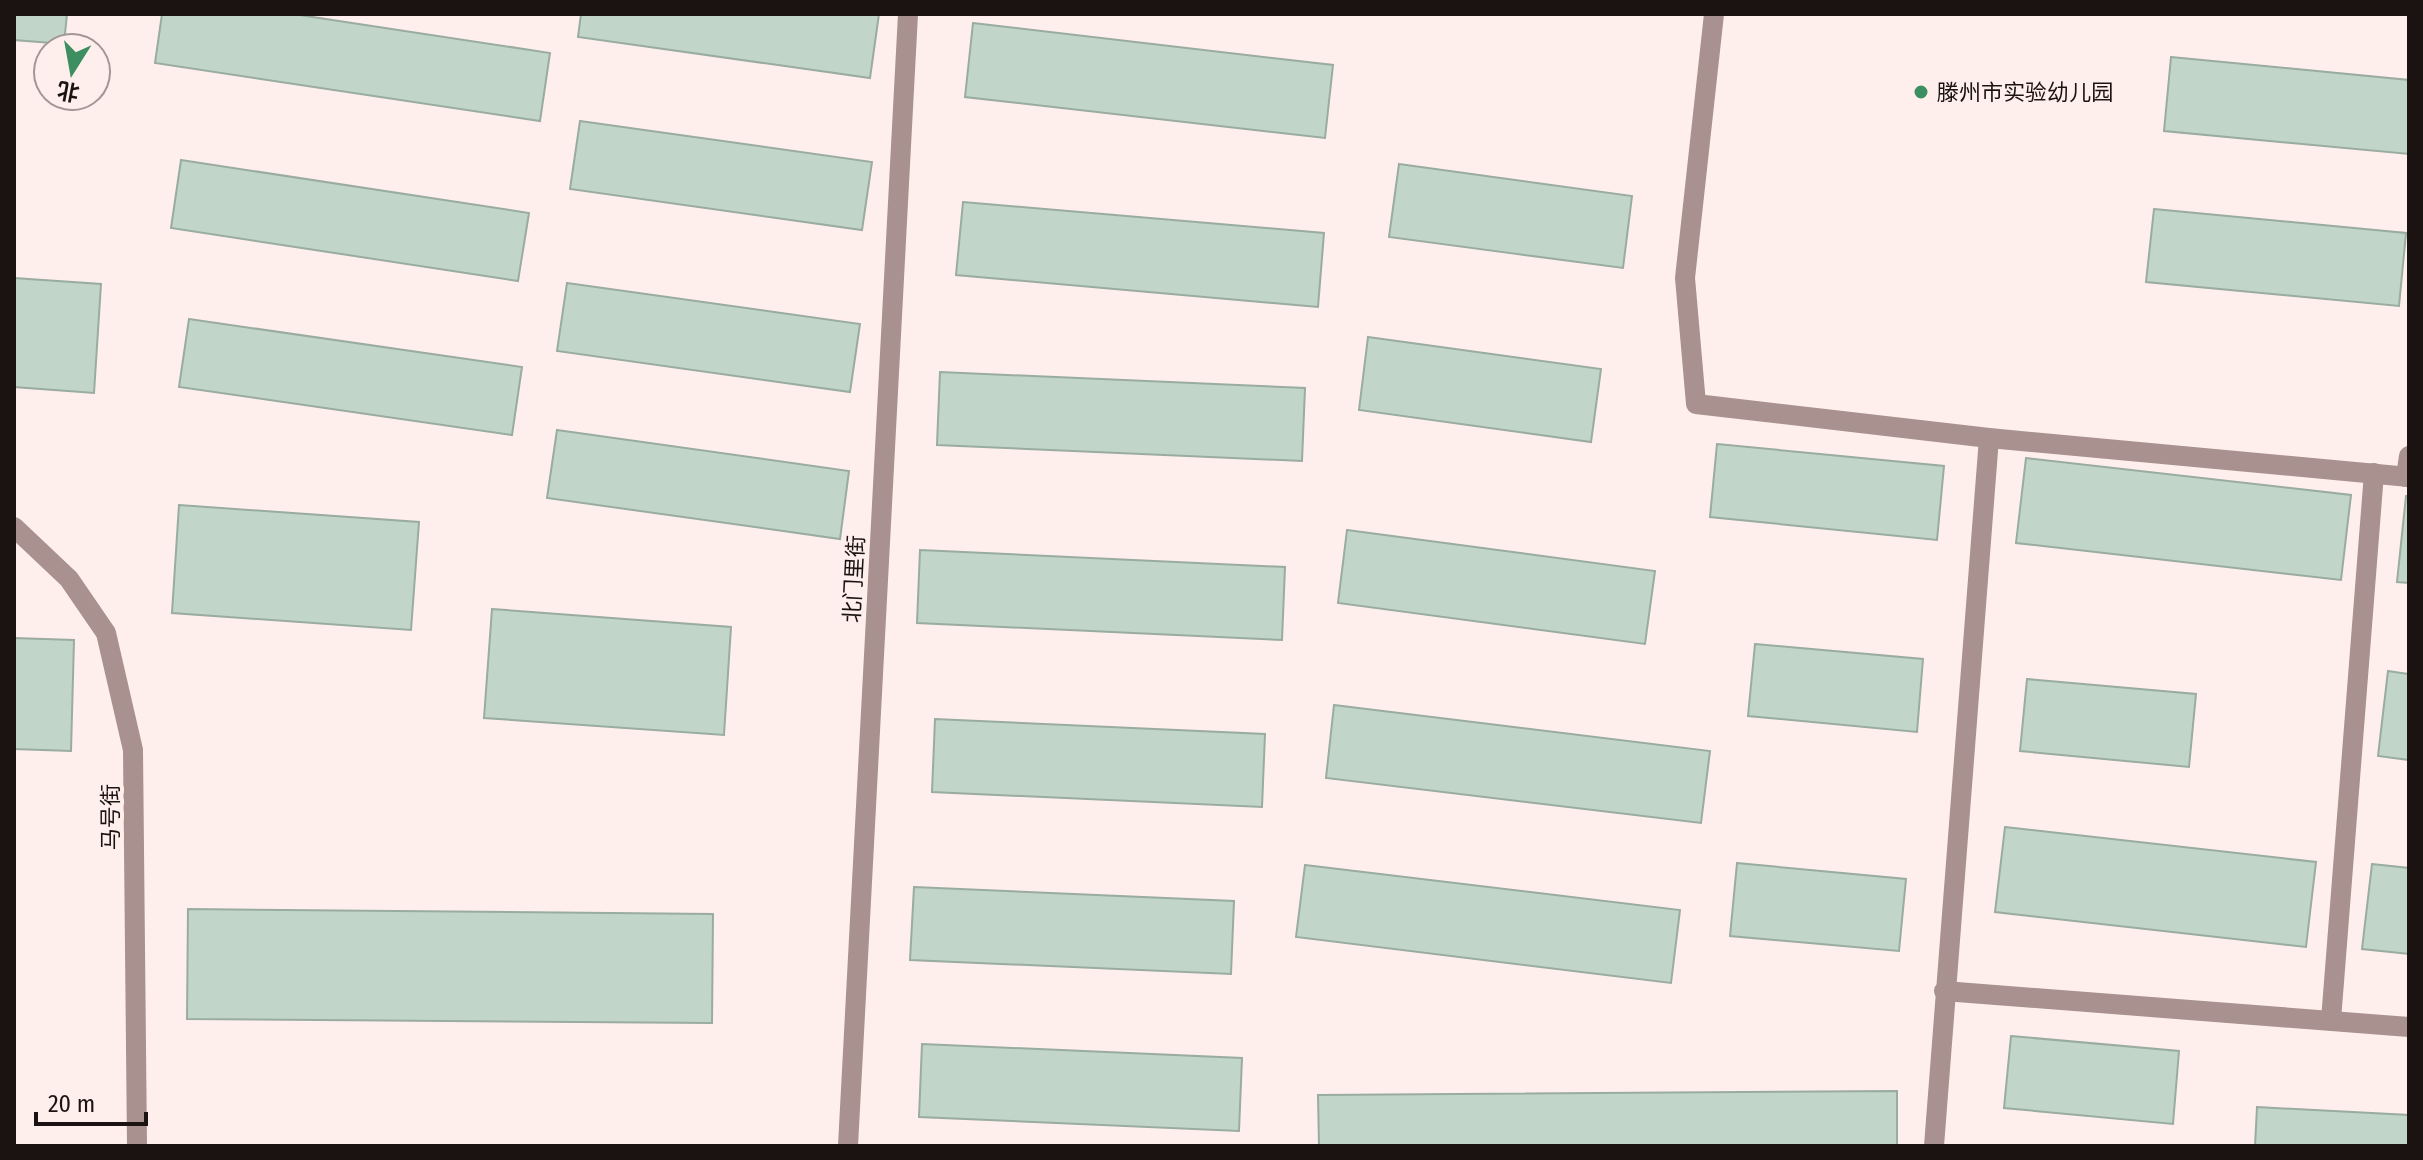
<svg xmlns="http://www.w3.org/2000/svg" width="2423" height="1160" font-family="'Fira Sans Condensed','Noto Sans SC',sans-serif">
  <rect width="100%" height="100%" fill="#feefec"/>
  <g fill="#c1d6c8" stroke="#99ac9f" stroke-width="2">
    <path d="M14,14H67L64,44L14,40Z"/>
    <path d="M162,14H293L550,53L540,121L155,63Z"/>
    <path d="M581,14H879L870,78L578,37Z"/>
    <path d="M973,23L1333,65L1325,138L965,97Z"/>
    <path d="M2171,57L2409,80V154L2164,131Z"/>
    <path d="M580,121L872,162L862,230L570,189Z"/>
    <path d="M181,160L529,213L518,281L171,228Z"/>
    <path d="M1399,164L1632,196L1623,268L1389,237Z"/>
    <path d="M963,202L1324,233L1318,307L956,275Z"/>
    <path d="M2154,209L2406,233L2399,306L2146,282Z"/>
    <path d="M14,278L101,284L94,393L14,387Z"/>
    <path d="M567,283L860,324L850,392L557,351Z"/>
    <path d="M189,319L522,367L512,435L179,387Z"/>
    <path d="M1368,337L1601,369L1591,442L1359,410Z"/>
    <path d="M940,372L1305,388L1302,461L937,445Z"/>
    <path d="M557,430L849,471L840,539L547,498Z"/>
    <path d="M1717,444L1944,466L1937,540L1710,517Z"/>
    <path d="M2026,458L2351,495L2341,580L2016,543Z"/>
    <path d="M2406,496L2409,497V583L2397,582Z"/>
    <path d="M179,505L419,522L411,630L172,613Z"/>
    <path d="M1347,530L1655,571L1645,644L1338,603Z"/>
    <path d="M920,550L1285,567L1282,640L917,623Z"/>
    <path d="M492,609L731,627L724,735L484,718Z"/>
    <path d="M14,638L74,640L71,751L14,749Z"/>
    <path d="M1755,644L1923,659L1917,732L1748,716Z"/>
    <path d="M2388,671L2409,674V760L2378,756Z"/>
    <path d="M2027,679L2196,694L2189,767L2020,751Z"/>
    <path d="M1334,705L1710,751L1701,823L1326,778Z"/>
    <path d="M935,719L1265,734L1262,807L932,792Z"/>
    <path d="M2005,827L2316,862L2306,947L1995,912Z"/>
    <path d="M1737,863L1906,879L1899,951L1730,936Z"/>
    <path d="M2372,864L2409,868V954L2362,949Z"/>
    <path d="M1305,865L1680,910L1671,983L1296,937Z"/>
    <path d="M914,887L1234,901L1231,974L910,960Z"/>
    <path d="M188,909L713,914L712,1023L187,1019Z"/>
    <path d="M2011,1036L2179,1051L2173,1124L2004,1108Z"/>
    <path d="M922,1044L1242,1058L1239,1131L919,1117Z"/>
    <path d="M1897,1091V1146H1319L1318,1095Z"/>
    <path d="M2257,1107L2409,1115V1146H2255Z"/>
  </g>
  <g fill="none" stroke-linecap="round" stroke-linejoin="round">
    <g stroke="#a8918e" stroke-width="20">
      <path d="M1714,14L1685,278L1696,404L1989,438L2409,477"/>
      <path d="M2406,477L2409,456"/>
      <path d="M14,527L69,579L106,633L133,750L137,1146"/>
      <path d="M1944,991L2409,1027"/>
      <path d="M2331,1020L2374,473"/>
      <path d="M848,1146L908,14"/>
      <path d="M1934,1146L1989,438"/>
    </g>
  </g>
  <circle fill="#3d8e60" stroke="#feefec" stroke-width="3" cx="1921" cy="92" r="8"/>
  <g text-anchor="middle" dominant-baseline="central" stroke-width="8" stroke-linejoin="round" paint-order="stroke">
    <g font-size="22" fill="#1b1312" stroke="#feefec" text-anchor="start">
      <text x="1937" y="92">滕州市实验幼儿园</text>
    </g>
    <g font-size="22" fill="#1b1312" stroke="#feefec">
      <text transform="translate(854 579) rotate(-87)">北门里街</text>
      <text transform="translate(110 817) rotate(-90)">马号街</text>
    </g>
  </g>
  <rect width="2423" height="1160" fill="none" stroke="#1b1312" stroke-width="32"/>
  <g transform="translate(72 72) rotate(191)"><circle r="38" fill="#feefec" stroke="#a39795" stroke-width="2"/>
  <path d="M0-6L14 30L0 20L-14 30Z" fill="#3d8e60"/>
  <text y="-12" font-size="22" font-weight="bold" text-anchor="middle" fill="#1b1312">北</text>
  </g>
  <path d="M36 1112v12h110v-12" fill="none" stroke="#1b1312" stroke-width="4"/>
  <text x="48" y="1112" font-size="24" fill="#1b1312" stroke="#feefec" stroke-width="6" paint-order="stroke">20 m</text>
</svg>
